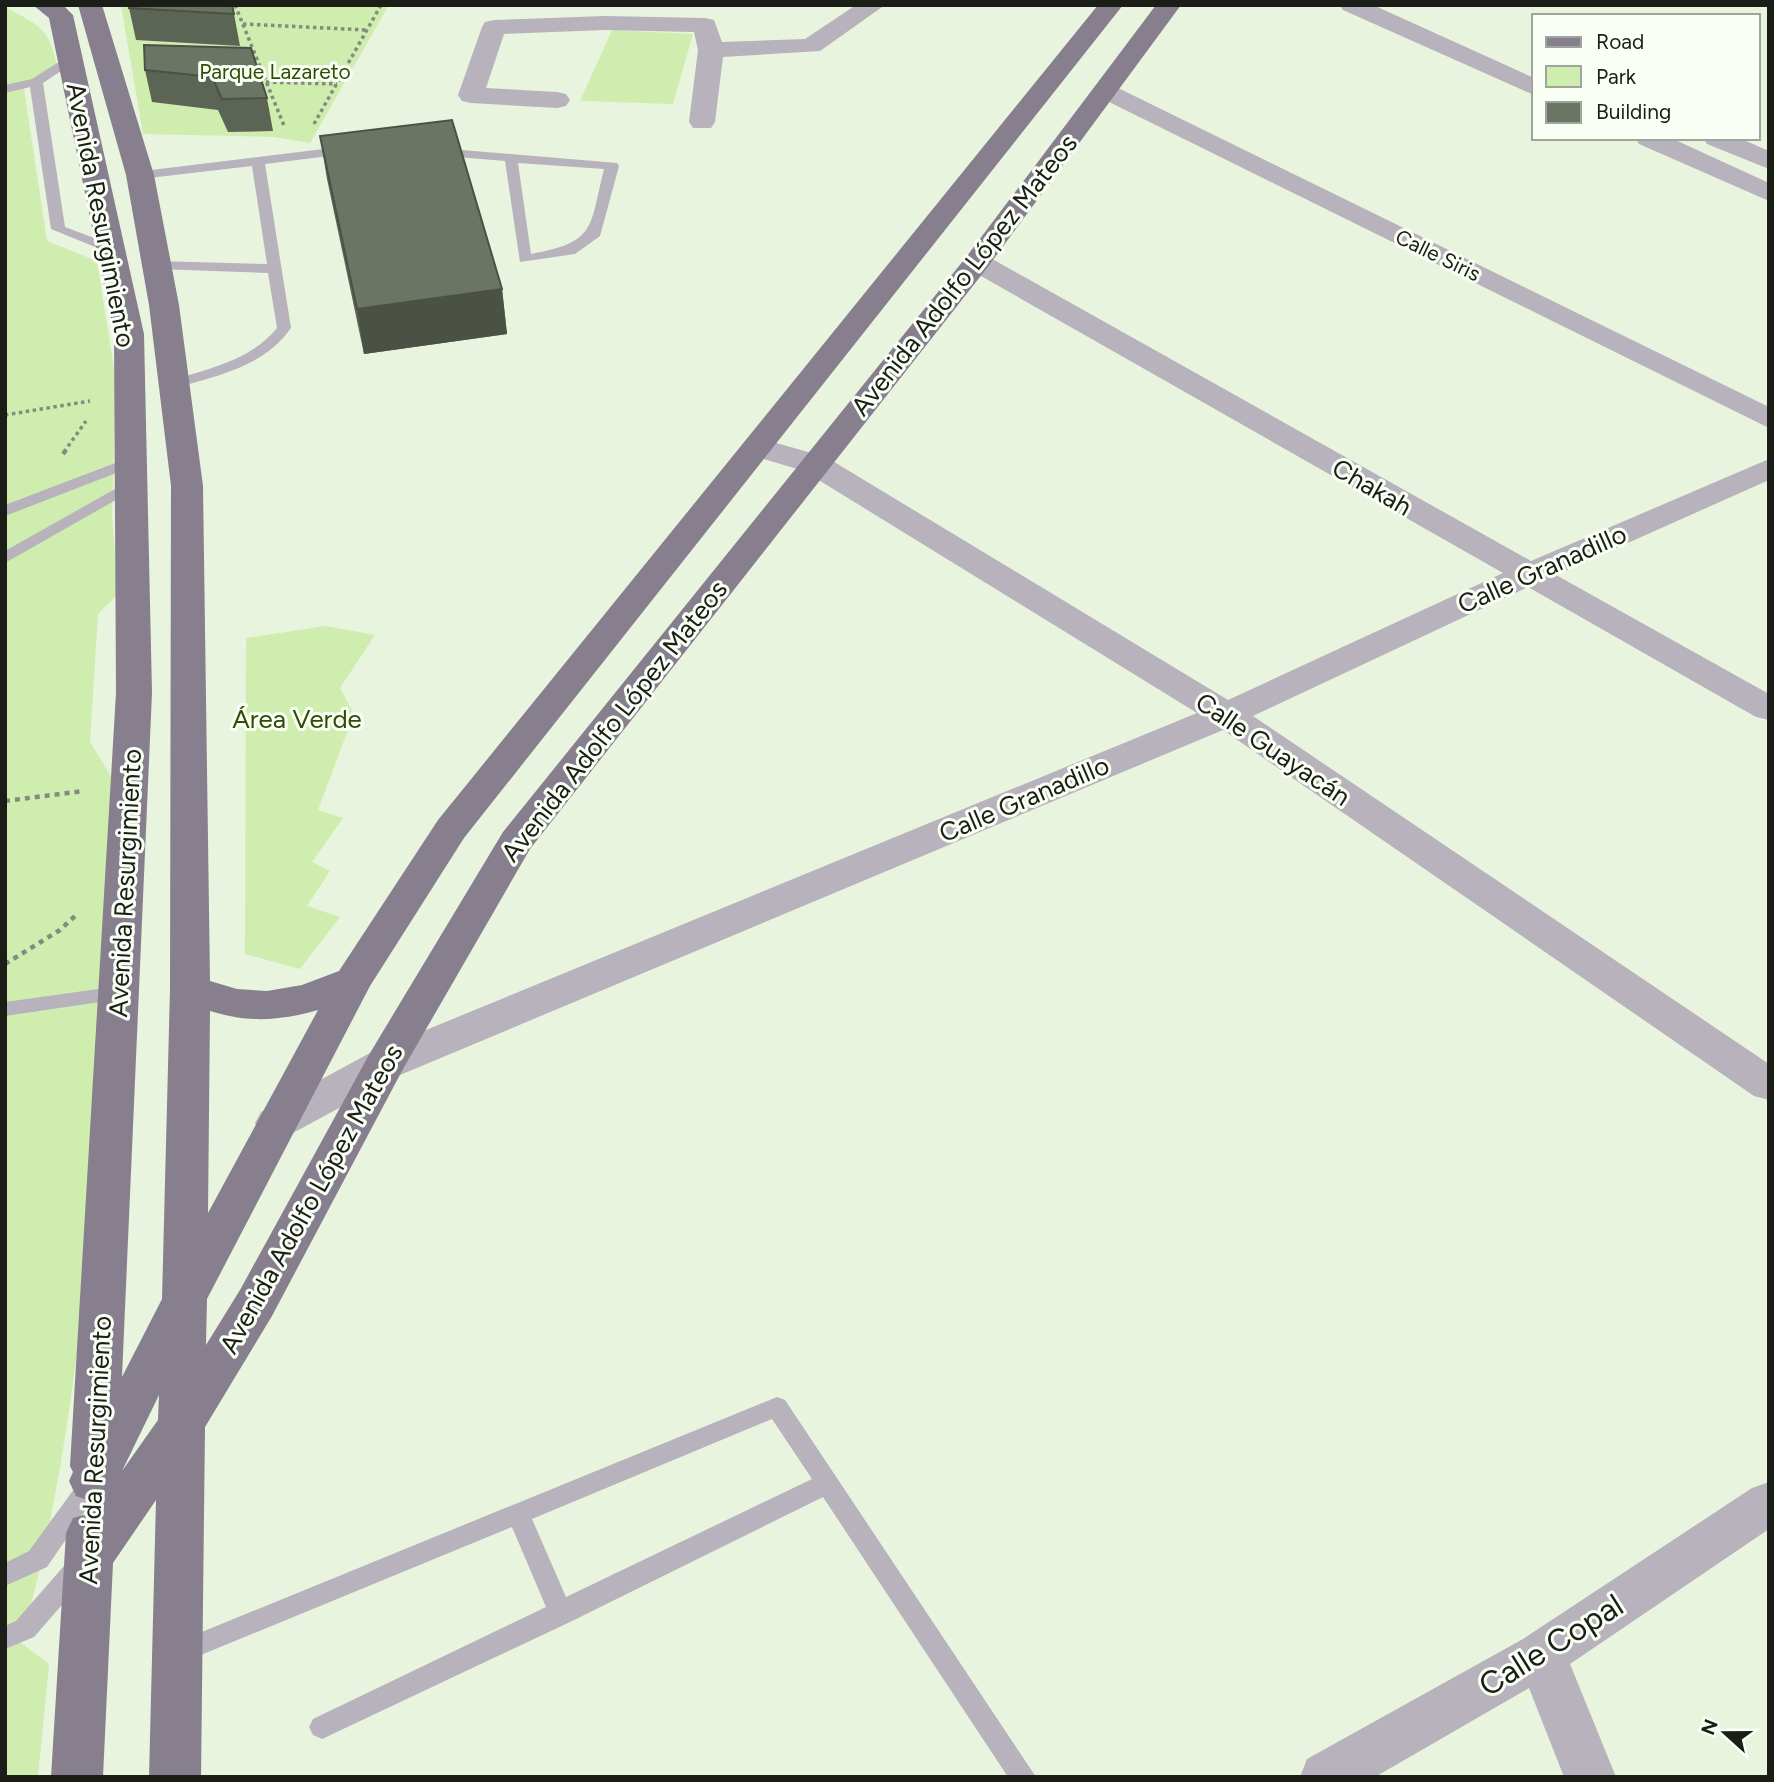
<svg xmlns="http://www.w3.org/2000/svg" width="1774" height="1782" font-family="Figtree,sans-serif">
  <rect width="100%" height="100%" fill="#e9f4df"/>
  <g fill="#cfedaf">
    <path d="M121,5H389L310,143L274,137L143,134Z"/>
    <path d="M5,7C38,25 49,27 57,66L24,89L47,241L97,261L116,380L112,513L118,594L98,614L90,742L116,784C99,1072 98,1364 21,1643L49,1664L38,1777H5Z"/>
    <path d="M612,30L693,34L673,104L580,101Z"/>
    <path d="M326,626L375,635L340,688L354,714L318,810L343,818L312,862L330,871L307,906L340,917L300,969L245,954L246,638Z"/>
  </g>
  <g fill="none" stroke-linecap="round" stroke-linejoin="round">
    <g stroke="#848c7d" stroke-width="3.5" stroke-dasharray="3.5 3.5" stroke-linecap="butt">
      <path d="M235,5L285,128"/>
      <path d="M243,24L367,30"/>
      <path d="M266,82L337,84"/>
      <path d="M314,124L381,5"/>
      <path d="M5,415L90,401"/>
      <path d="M64,452L86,421"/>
    </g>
    <g stroke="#848c7d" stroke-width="4.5" stroke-dasharray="5 5" stroke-linecap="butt">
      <path d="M63,454L66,450"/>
      <path d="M5,801L84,791"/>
      <path d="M5,964L60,930L76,915"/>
    </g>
    <g fill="#b7b2bb" fill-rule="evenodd">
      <path d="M65,58L76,61L43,83L65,227L115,246L117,249L110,253L51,229L30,87L5,93V85L32,79Z"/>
      <path d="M348,146L353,147V153L265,164L291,328C264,366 222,374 179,387H169V381C207,369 250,361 277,328L268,273L156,269L149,265L156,261L267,264L252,166L140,179L135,178V172Z"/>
      <path d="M438,148L617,163L619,166L600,236L575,254L520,262L505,161L433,155V149ZM518,163L604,169C589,228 597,242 531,254Z"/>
      <path d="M131,457L137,459V465L5,516V505Z"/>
      <path d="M131,480L137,482V488L5,563V551Z"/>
      <path d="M120,986L127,988L130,993L127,998L5,1016V1002Z"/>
      <path d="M777,1397L785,1400L1036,1777H1008L823,1497L570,1622L322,1739L313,1735L309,1727L313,1719L546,1607L512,1527L179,1664L170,1661L166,1653L170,1645ZM772,1419L812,1479L566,1597L532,1519Z"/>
      <path d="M93,1471L101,1474L105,1481L101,1488L47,1567L5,1586V1563L29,1551L85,1474Z"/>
      <path d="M79,1556L88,1559L91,1567L88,1575L34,1637L5,1649V1626L16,1621L70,1559Z"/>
    </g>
    <g fill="#b7b2bb" fill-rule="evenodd">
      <path d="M856,5H885L820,51L723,57L715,122L711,128H693L689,122L698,50L694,32L605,30L504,34L486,88L557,92L566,94L570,100L566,106L557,108L471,103L462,101L458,95L482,27L485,22L494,20L605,16L705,18L714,20L722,42L805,39Z"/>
      <path d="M1108,83L1769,407V428L1099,97L1095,91L1099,85Z"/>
      <path d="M977,253L987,256L1531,561L1769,459V480L1556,575L1769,694V720L1756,717L1528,587L1253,716L1769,1064V1100L1754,1096L1223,730L400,1075L291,1134L276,1139L261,1134L255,1123L261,1112L370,1053L1197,713L804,471L747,454L742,447L747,440L758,438L826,457L1228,700L1503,573L967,268L963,262L967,256Z"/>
      <path d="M1769,1482V1529L1570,1664L1616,1777H1564L1529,1688L1375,1777H1300L1307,1759L1523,1639L1752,1488Z"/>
    </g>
    <g fill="#b7b2bb" fill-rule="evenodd">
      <path d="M1340,5H1373L1534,78V95L1343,10Z"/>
      <path d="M1635,138H1671L1769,183V201L1639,144Z"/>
      <path d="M1703,138H1739L1769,151V169L1707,144Z"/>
    </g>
    <path fill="#877f8e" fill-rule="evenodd" d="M33,5H63L73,15L144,334L152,693L122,1377L162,1299L170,989L171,486L149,305L126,175L78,5H102L154,175L179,305L203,486L210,981L237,989L267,991L302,985L339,971L438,820L1098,5H1123L464,838L370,986L207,1299L206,1345L240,1290L370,1053L503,832L967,256L1156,5H1181L987,268L530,849L403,1069L272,1316L205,1427L201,1777H149L156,1500L113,1563L103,1777H51L66,1533L73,1518L92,1513L103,1498L93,1502L76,1496L69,1481L73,1472L70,1466L116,693L114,334L49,18ZM318,1010L208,1213L210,1011C248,1023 279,1021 318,1010ZM159,1395L158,1420L122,1471Z"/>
  </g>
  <g fill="#5c6555">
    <path d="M129,8L234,14L240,46L136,40Z"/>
    <path d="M144,45L267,98L273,131L228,132L218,110L152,102L145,70Z"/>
    <path d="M320,136L502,289L507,334L364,354L327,179Z"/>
  </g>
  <path fill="#4b5245" d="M502,289L507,334L364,354L357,309Z"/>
  <g fill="#6b7563" stroke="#4b5245" stroke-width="2">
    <path d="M129,5H232L234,14L129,8Z"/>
    <path d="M144,45L251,48L267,98L222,99L212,77L145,70Z"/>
    <path d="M452,120L502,289L357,309L320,136Z"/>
  </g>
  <g text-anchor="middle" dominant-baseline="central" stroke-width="6" stroke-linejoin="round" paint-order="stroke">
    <g font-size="21" fill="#314c04" stroke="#fafff6">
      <text x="275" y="71">Parque Lazareto</text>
    </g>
    <g font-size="21" fill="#1a1e16" stroke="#fafff6">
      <text transform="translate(1438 255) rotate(26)">Calle Siris</text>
    </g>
    <g font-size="26" fill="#1a1e16" stroke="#fafff6">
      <text transform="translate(101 215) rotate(79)">Avenida Resurgimiento</text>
      <text transform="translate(964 275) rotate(-52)">Avenida Adolfo López Mateos</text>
      <text transform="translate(1372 487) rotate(30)">Chakah</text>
      <text transform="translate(1542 569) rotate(-24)">Calle Granadillo</text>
      <text transform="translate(614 721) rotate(-52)">Avenida Adolfo López Mateos</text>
      <text transform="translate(1273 749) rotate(34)">Calle Guayacán</text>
      <text transform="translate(1024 799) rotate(-23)">Calle Granadillo</text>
      <text transform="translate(125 883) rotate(-87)">Avenida Resurgimiento</text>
      <text transform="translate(311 1199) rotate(-61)">Avenida Adolfo López Mateos</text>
      <text transform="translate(95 1450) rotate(-87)">Avenida Resurgimiento</text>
    </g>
    <g font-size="26" fill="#314c04" stroke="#fafff6">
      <text x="297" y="719">Área Verde</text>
    </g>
    <g font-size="32" fill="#1a1e16" stroke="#fafff6">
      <text transform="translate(1551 1645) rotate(-32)">Calle Copal</text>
    </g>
  </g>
  <rect width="1774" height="1782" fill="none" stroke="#1a1e16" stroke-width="14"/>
  <rect x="1532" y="14" width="228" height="126" fill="#fafff6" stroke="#a0a59c" stroke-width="2"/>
  <rect x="1546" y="37" width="35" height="10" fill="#877f8e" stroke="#a0a59c" stroke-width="2"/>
  <text x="1596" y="49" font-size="21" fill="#1a1e16">Road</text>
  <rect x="1546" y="66" width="35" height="21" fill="#cfedaf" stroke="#a0a59c" stroke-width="2"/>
  <text x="1596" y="84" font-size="21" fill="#1a1e16">Park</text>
  <rect x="1546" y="102" width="35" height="21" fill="#6b7563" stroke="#a0a59c" stroke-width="2"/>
  <text x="1596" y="119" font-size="21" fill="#1a1e16">Building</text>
  <g transform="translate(1725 1733) rotate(291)" stroke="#fafff6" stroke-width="5" paint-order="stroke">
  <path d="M0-5L12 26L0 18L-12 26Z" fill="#1a1e16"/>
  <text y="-10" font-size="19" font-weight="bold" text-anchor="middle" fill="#1a1e16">N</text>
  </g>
</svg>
